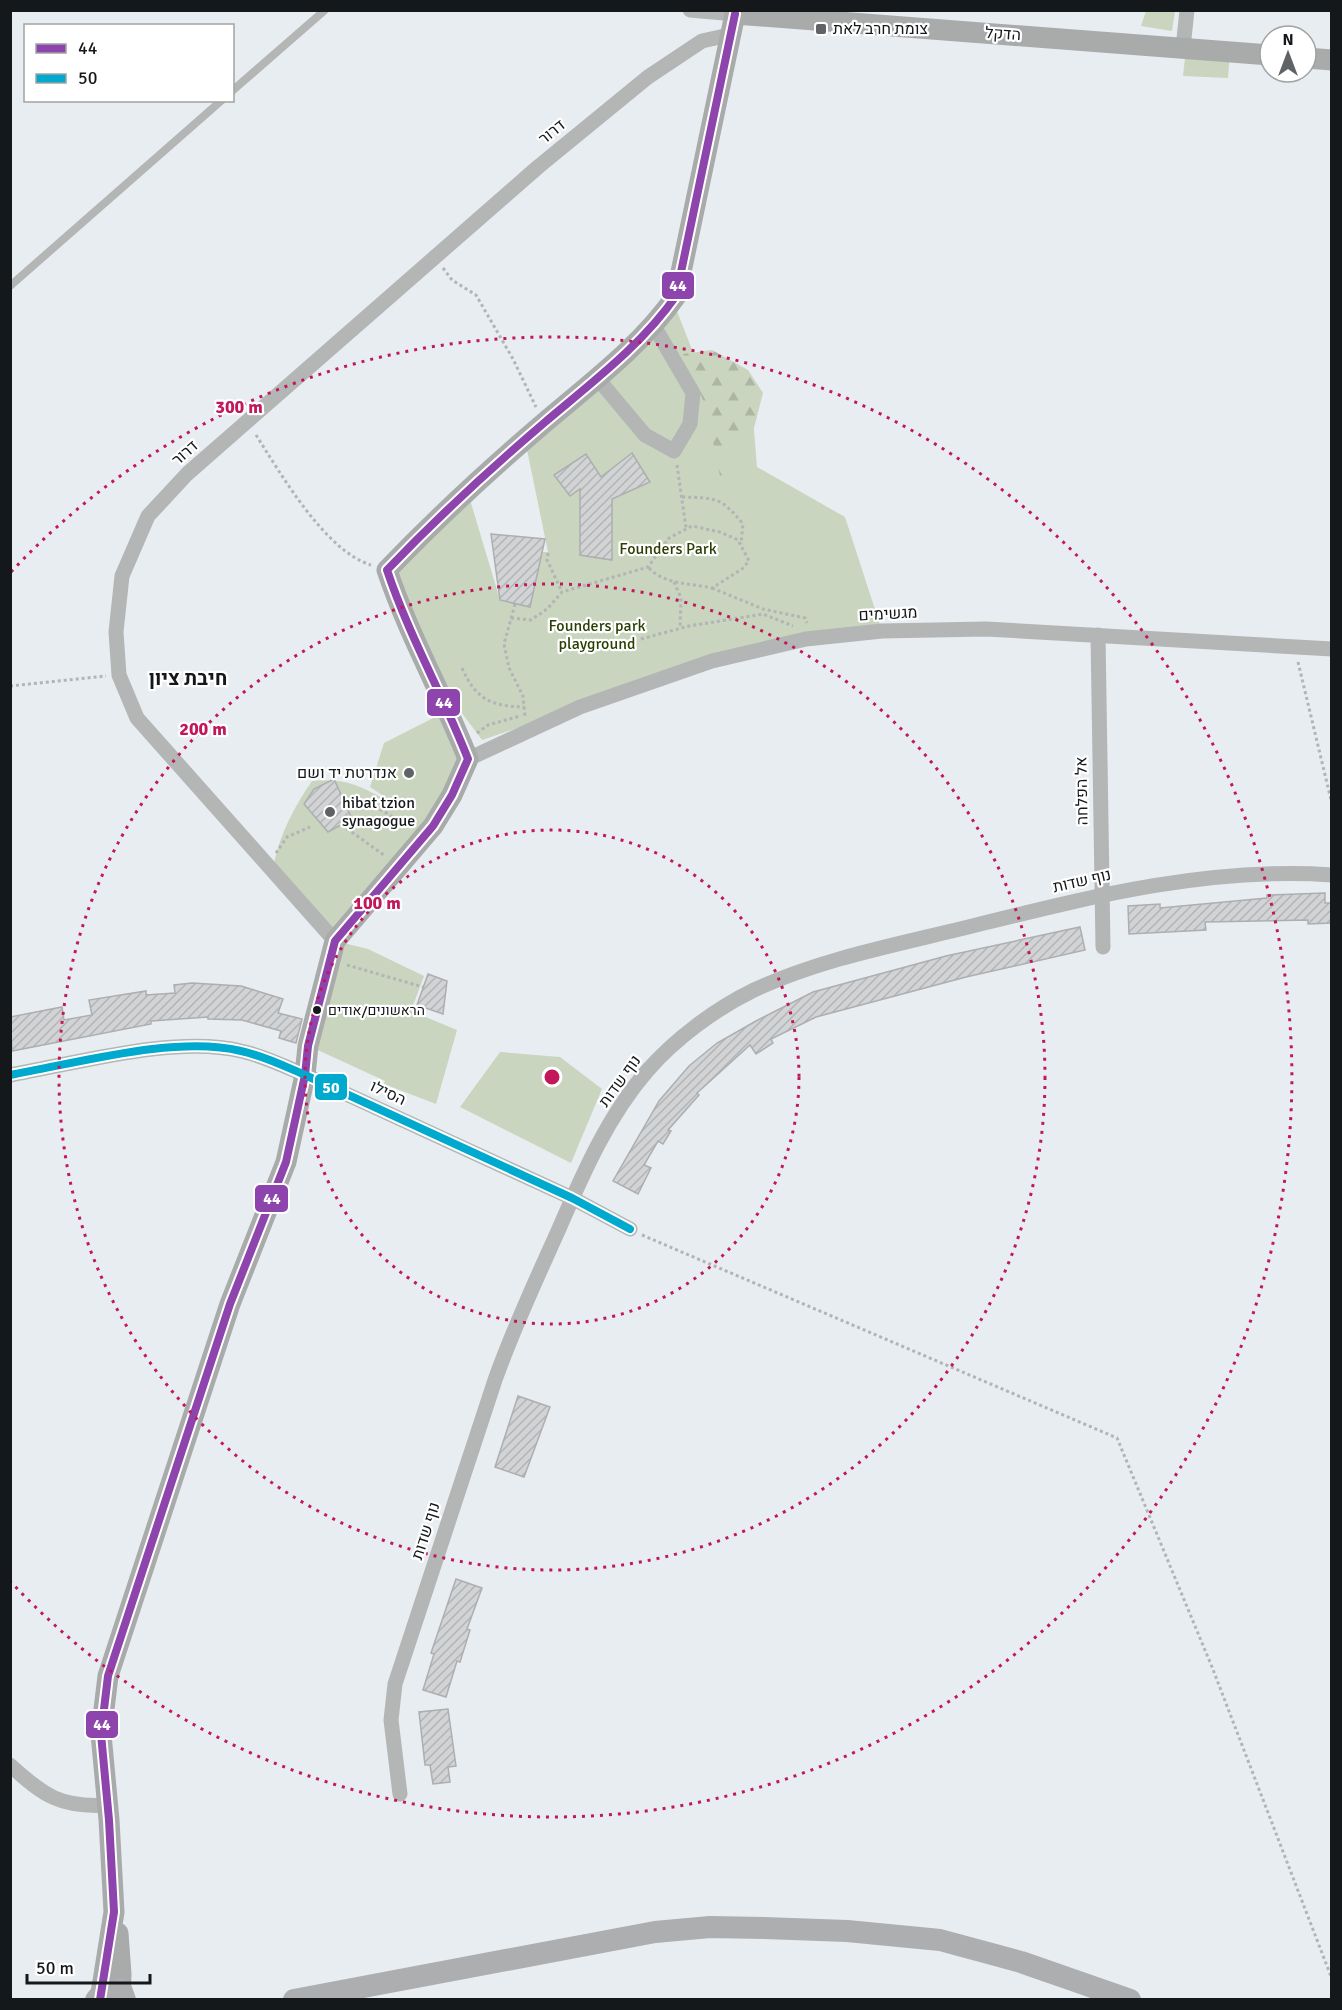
<svg xmlns="http://www.w3.org/2000/svg" width="1342" height="2010" font-family="Signika,Heebo,sans-serif">
  <defs>
    <pattern id="forest-firs" width="22" height="20" patternUnits="userSpaceOnUse" patternTransform="scale(1.5)"><rect width="22" height="20" fill="#c9d5be"/><path d="M5 1l3.5 6h-7zM16 11l3.5 6h-7z" fill="#acb6a3"/></pattern>
    <pattern id="building-hatch" width="6" height="6" patternUnits="userSpaceOnUse" patternTransform="scale(1.5)"><rect width="6" height="6" fill="#d2d3d4"/><path d="M-1 1l2-2M0 6l6-6M5 7l2-2" fill="none" stroke="#b3b4b5"/></pattern>
  </defs>
  <rect width="100%" height="100%" fill="#e8edf2"/>
  <g fill="#c9d5be">
    <path d="M1146,11H1175L1172,31L1141,26Z"/>
    <path d="M1186,49L1230,52L1228,78L1183,76Z"/>
    <path d="M673,301L702,375L751,393L757,467L845,517L882,631L785,637L482,740L423,661L387,570L468,493L500,600L530,607L542,552H548L525,440Z"/>
    <path d="M449,710L468,759L433,826L329,935L274,863C281,832 294,807 312,781C353,777 369,792 403,809L370,787L384,743Z"/>
    <path d="M335,941L368,949L424,976L411,1011L457,1030L436,1104L384,1084L385,1081L309,1046Z"/>
    <path d="M500,1052L560,1057L602,1089L571,1163L460,1107Z"/>
  </g>
  <path fill="url(#forest-firs)" d="M712,350L748,370L763,393L754,428L729,444L721,481L706,407L683,354Z"/>
  <g fill="url(#building-hatch)" stroke="#adaeaf" stroke-width="1.5">
    <path d="M632,453L650,482L612,499V560L580,555V489L570,496L554,475L586,454L601,477Z"/>
    <path d="M491,534L545,539L530,607L500,600Z"/>
    <path d="M334,779L352,819L328,832L304,804L314,789Z"/>
    <path d="M1325,893V903H1332V923L1308,924V920L1205,922L1206,930L1129,934L1128,906L1160,904V908L1267,898V895Z"/>
    <path d="M1080,927L1085,950L966,977L816,1017L771,1039L773,1043L756,1054L750,1045L697,1093L699,1095L668,1130L671,1131L663,1144L658,1141L644,1165L651,1168L638,1194L613,1181L659,1101L689,1066L717,1043L756,1021L813,992L946,956Z"/>
    <path d="M428,974L447,981L443,1014L417,1005Z"/>
    <path d="M192,983L241,986L283,999L278,1013L302,1019L296,1043L279,1038L281,1031L242,1020L208,1019V1017L151,1021V1024L12,1051L10,1017L62,1007L64,1020L92,1015L89,1000L146,991V995L175,993L174,985Z"/>
    <path d="M518,1396L550,1407L524,1477L495,1467Z"/>
    <path d="M456,1579L482,1588L467,1629L470,1630L460,1662L457,1661L446,1697L423,1690L434,1654L431,1653Z"/>
    <path d="M448,1709L456,1766L448,1767L450,1782L433,1784L430,1765H425L419,1712Z"/>
  </g>
  <g fill="none" stroke-linecap="round" stroke-linejoin="round">
    <g stroke="#b2b4b5" stroke-width="3" stroke-dasharray="3 3" stroke-linecap="butt">
      <path d="M443,268L452,280L476,295L513,359L536,407"/>
      <path d="M256,435C281,474 325,551 371,565"/>
      <path d="M677,465L686,528"/>
      <path d="M682,497C716,498 721,497 743,524L741,544"/>
      <path d="M548,553L547,560L562,592"/>
      <path d="M674,582L681,598L680,628"/>
      <path d="M712,588L763,609L805,618L807,623"/>
      <path d="M515,604L504,644L509,668L523,696L525,716"/>
      <path d="M511,618L531,620L547,609L562,592L648,567L669,538L692,526L720,532L738,540L749,561L742,569L712,588C690,583 664,585 648,567"/>
      <path d="M641,639L689,626L763,614L793,626"/>
      <path d="M1298,662L1332,804"/>
      <path d="M462,668C476,699 490,706 524,707"/>
      <path d="M10,686L106,676"/>
      <path d="M477,733L488,725L520,716"/>
      <path d="M345,805C368,796 390,816 409,828"/>
      <path d="M342,825L385,856"/>
      <path d="M276,853L287,837L310,827"/>
      <path d="M347,965L423,987"/>
      <path d="M642,1235L1117,1438L1212,1667L1332,1979"/>
    </g>
    <g stroke="#b3b6b5" stroke-width="8">
      <path d="M232,91L325,10"/>
      <path d="M10,286L222,100"/>
    </g>
    <g stroke="#b3b6b5" stroke-width="15">
      <path d="M690,10L735,14"/>
      <path d="M1183,48L1187,10"/>
      <path d="M598,379L645,435L674,451L690,424L693,393L654,326"/>
      <path d="M1098,635L1103,947"/>
      <path d="M468,759L580,707L712,661L806,639L882,631L986,629L1332,649"/>
      <path d="M335,941L137,718L119,675L116,632L122,576L148,516L187,474L538,167L648,77L702,41L729,35"/>
      <path d="M10,1075C78,1063 176,1035 241,1051C264,1056 284,1066 305,1075L572,1198L630,1229"/>
      <path d="M10,1765C44,1796 61,1808 108,1805"/>
      <path d="M400,1794L391,1720L395,1684L495,1380C513,1329 536,1280 558,1231C582,1176 607,1117 647,1071C675,1039 715,1009 754,990C819,960 890,946 960,929C1082,899 1205,866 1332,875"/>
    </g>
    <g stroke="#a9abab" stroke-width="21">
      <path d="M1306,58L1332,60"/>
      <path d="M118,1933L121,1974L120,2000"/>
      <path d="M100,2000L114,1912L109,1820L101,1734L108,1676L230,1304L286,1162L305,1075L308,1046L335,941L433,826L452,795L468,759C443,695 409,636 387,570C436,519 490,469 544,423C591,383 641,346 676,296L735,14L1270,55"/>
    </g>
    <g stroke="#acaeaf" stroke-width="22">
      <path d="M121,1989L125,2000"/>
      <path d="M96,2000L101,1994"/>
      <path d="M294,2000L655,1932L710,1927L764,1928L847,1931L940,1940L1021,1962L1130,2000"/>
    </g>
    <g stroke="#fff" stroke-width="12">
      <path id="bus-1" d="M100,2000L114,1912L109,1820L101,1734L108,1676L230,1304L286,1162L305,1075L308,1046L335,941L433,826L452,795L468,759C443,695 409,636 387,570C436,519 490,469 544,423C591,383 641,346 676,296L735,14"/>
    </g>
    <g stroke="#fff" stroke-width="12">
      <path id="bus-2" d="M10,1075C78,1063 176,1035 241,1051C264,1056 284,1066 305,1075L572,1198L630,1229"/>
    </g>
    <use href="#bus-1" stroke="#8e44ad" stroke-width="8"/>
    <use href="#bus-2" stroke="#00a9ce" stroke-width="8"/>
  </g>
  <g fill="none" stroke="#c2185b" stroke-width="3" stroke-dasharray="3 6">
    <circle cx="552" cy="1077" r="247"/>
    <circle cx="552" cy="1077" r="493"/>
    <path d="M11 572A740 740 0 1 1 11 1582"/>
  </g>
  <g fill="#5f6366" stroke="#fff" stroke-width="2">
    <rect x="815" y="23" width="12" height="12" rx="3"/>
    <circle cx="409" cy="773" r="6"/>
    <circle cx="330" cy="812" r="6"/>
  </g>
  <circle fill="#15181a" stroke="#fff" stroke-width="2" cx="317" cy="1010" r="5"/>
  <g text-anchor="middle" dominant-baseline="central" stroke-width="4.5" stroke-linejoin="round" paint-order="stroke">
    <g font-size="14" fill="#15181a" stroke="#fff" text-anchor="start">
      <text x="328" y="1010">הראשונים/אודים</text>
    </g>
    <g font-size="16" fill="#15181a" stroke="#fff" text-anchor="start">
      <text x="833" y="29">צומת חרב לאת</text>
      <text x="397" y="773" text-anchor="end">אנדרטת יד ושם</text>
      <text x="342" y="803">hibat tzion<tspan x="342" dy="18">synagogue</tspan></text>
    </g>
    <g font-size="16" fill="#15181a" stroke="#fff">
      <text transform="translate(1003 34) rotate(4)">הדקל</text>
      <text transform="translate(552 132) rotate(-39)">דרור</text>
      <text transform="translate(185 453) rotate(-42)">דרור</text>
      <text transform="translate(888 614) rotate(-3)">מגשימים</text>
      <text transform="translate(1082 791) rotate(-91)">אל הפלחה</text>
      <text transform="translate(1082 881) rotate(-13)">נוף שדות</text>
      <text transform="translate(620 1081) rotate(-54)">נוף שדות</text>
      <text transform="translate(388 1093) rotate(25)">הסילו</text>
      <text transform="translate(426 1531) rotate(-72)">נוף שדות</text>
    </g>
    <g font-size="16" fill="#2b3e04" stroke="#fff">
      <text x="668" y="549">Founders Park</text>
      <text x="597" y="626">Founders park<tspan x="597" dy="18">playground</tspan></text>
    </g>
    <g font-size="20" font-weight="bold" fill="#15181a" stroke="#fff">
      <text x="188" y="678">חיבת ציון</text>
    </g>
  </g>
  <circle cx="552" cy="1077" r="9" fill="#c2185b" stroke="#fff" stroke-width="3"/>
  <g font-size="18" text-anchor="middle" font-weight="bold" fill="#c2185b" stroke="#fff" stroke-width="4.5" stroke-linejoin="round" paint-order="stroke">
    <text x="239" y="413">300 m</text>
    <text x="203" y="735">200 m</text>
    <text x="377" y="909">100 m</text>
  </g>
  <g stroke="#fff" stroke-width="2">
    <rect x="661" y="271" width="34" height="29" rx="6" fill="#8e44ad"/>
    <rect x="426" y="688" width="35" height="29" rx="6" fill="#8e44ad"/>
    <rect x="314" y="1073" width="34" height="28" rx="6" fill="#00a9ce"/>
    <rect x="254" y="1184" width="35" height="29" rx="6" fill="#8e44ad"/>
    <rect x="85" y="1710" width="34" height="29" rx="6" fill="#8e44ad"/>
  </g>
  <g font-size="16" text-anchor="middle" font-weight="bold" fill="#fff">
    <text x="678" y="291">44</text>
    <text x="444" y="708">44</text>
    <text x="331" y="1093">50</text>
    <text x="272" y="1204">44</text>
    <text x="102" y="1730">44</text>
  </g>
  <rect width="1342" height="2010" fill="none" stroke="#15181a" stroke-width="24"/>
  <rect x="24" y="24" width="210" height="78" fill="#ffffff" stroke="#a1a3a3" stroke-width="1.5"/>
  <rect x="36" y="44" width="30" height="9" fill="#8e44ad" stroke="#a1a3a3" stroke-width="1.5"/>
  <text x="78" y="54" font-size="18" fill="#15181a">44</text>
  <rect x="36" y="74" width="30" height="9" fill="#00a9ce" stroke="#a1a3a3" stroke-width="1.5"/>
  <text x="78" y="84" font-size="18" fill="#15181a">50</text>
  <g transform="translate(1288 54)"><circle r="28" fill="#ffffff" stroke="#a1a3a3" stroke-width="1.5"/>
  <path d="M0-4.5L10 22L0 15L-10 22Z" fill="#5f6366"/>
  <text y="-9" font-size="16" font-weight="bold" text-anchor="middle" fill="#15181a">N</text>
  </g>
  <path d="M27 1974v9h123v-9" fill="none" stroke="#15181a" stroke-width="3"/>
  <text x="36" y="1974" font-size="18" fill="#15181a" stroke="#ffffff" stroke-width="4.5" paint-order="stroke">50 m</text>
</svg>
